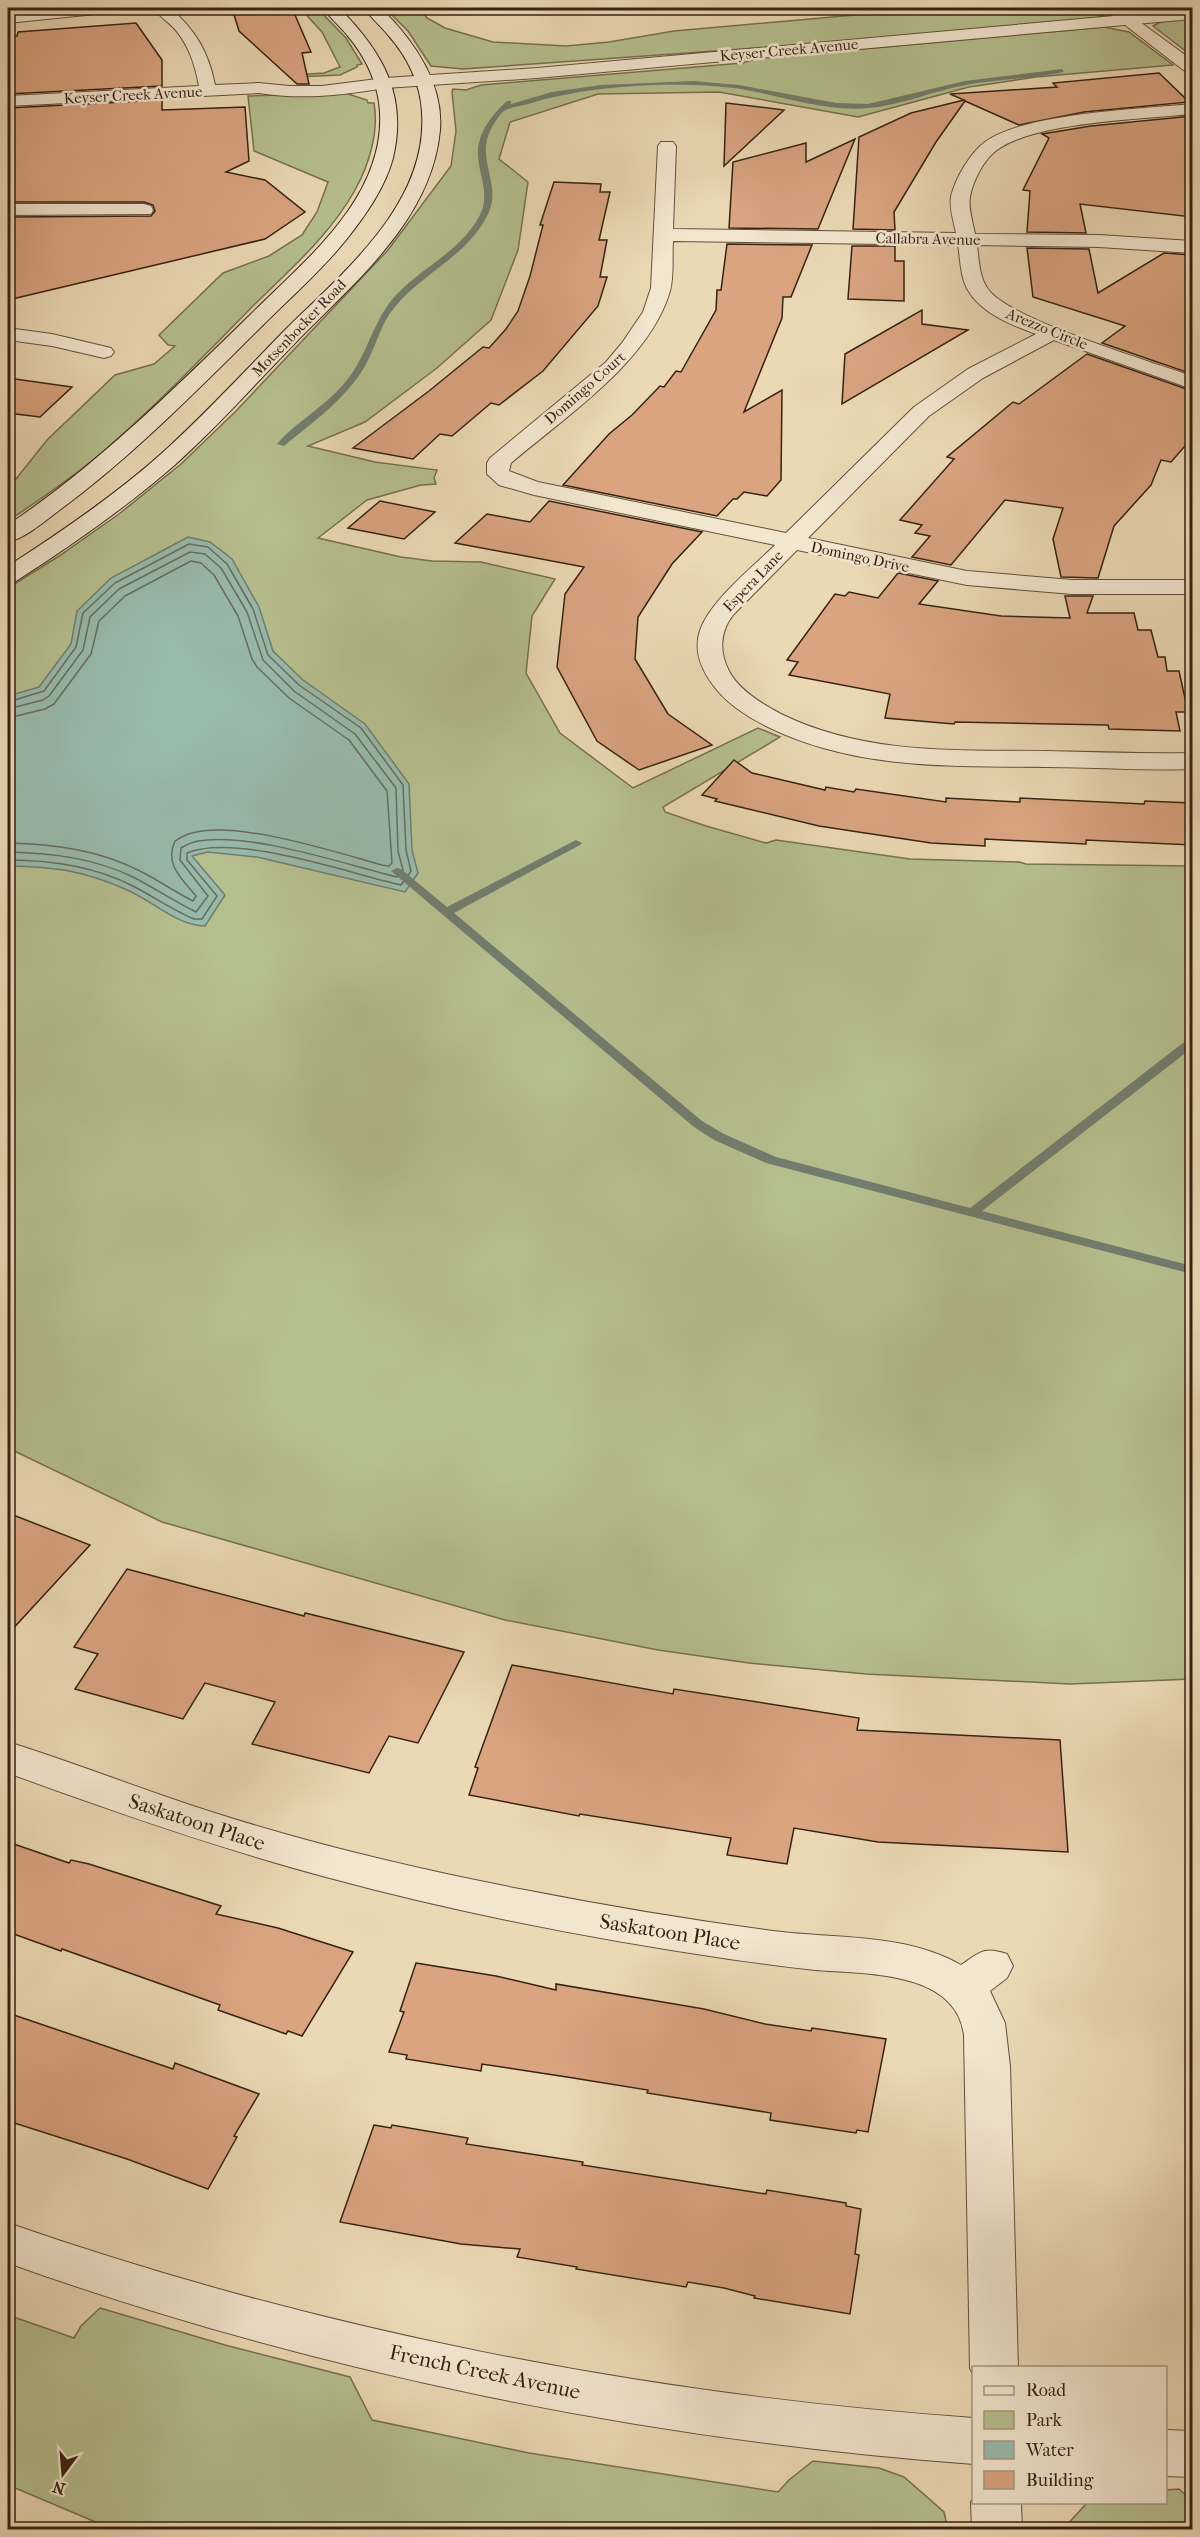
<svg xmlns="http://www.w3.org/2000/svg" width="1200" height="2537" font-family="'IM FELL French Canon',serif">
  <rect width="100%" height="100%" fill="#ebd9b5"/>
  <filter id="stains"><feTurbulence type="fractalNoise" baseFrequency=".00333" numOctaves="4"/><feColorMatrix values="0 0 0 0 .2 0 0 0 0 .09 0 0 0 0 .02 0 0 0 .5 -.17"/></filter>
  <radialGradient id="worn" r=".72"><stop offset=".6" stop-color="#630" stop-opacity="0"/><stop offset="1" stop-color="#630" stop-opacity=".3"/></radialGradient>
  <g fill="#b6bf8e" stroke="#767050" stroke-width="1.5">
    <path d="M300,8H317L346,38L362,64L357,65V67L340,75L296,77L295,75L324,73L340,67L322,32Z"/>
    <path d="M385,8H420L427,18L445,28L493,42L566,46L609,42L674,31L934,8L990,11L1025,8H1096L1103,15L1094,19L828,43L463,69L431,66L408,31Z"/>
    <path d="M1192,18V56L1153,26L1163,21Z"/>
    <path d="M1104,27L1129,32L1173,65L1036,77L969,87L858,117L719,92L598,94L510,122L499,159L528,182L518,250L491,320L437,368L365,422L308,446L375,462L437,470L434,478L436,484L421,485L367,500L318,538L401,557L432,561L481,562L555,579L532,616L526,673L560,733L633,788L758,728L780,737L663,807L665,812L706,826L766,843L776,840L910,859L1019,862L1026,864L1192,866V1679L1070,1684L866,1674L749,1663L658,1650L505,1620L162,1522L8,1448V588L59,556L119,514L181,464L236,411L388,250L451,166L456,131L452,92L453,89L466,90L481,85L743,63L754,59Z"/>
    <path d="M345,93L367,100L368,103H374C379,132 369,165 355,190C329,237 287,272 250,309C201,359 153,409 100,454C71,479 39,500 8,521V489L47,440L115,375L154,364L175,346L168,345L159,335L223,273L269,256L302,235L317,212L328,182L254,151L248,96Z"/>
    <path d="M100,2308L225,2345L350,2377L372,2420L529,2453L778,2492L789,2480L813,2461L879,2468L904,2477L944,2512L948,2529H112L8,2485V2315L74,2338L81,2326Z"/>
    <path d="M1179,2489L1192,2501V2529H1063L1087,2503L1166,2502V2490Z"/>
  </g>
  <path fill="#98baab" stroke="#717d6e" stroke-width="1.5" d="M188,537L210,542L232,559L259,607L273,651L303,680L365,724L409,784L412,850L418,873L405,892L257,857L208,852L192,856L225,895L205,926C175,925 152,900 125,889C82,870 54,867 8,866V696L39,687L71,644L77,611L111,578Z"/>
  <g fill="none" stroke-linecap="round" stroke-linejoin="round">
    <g stroke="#676e5e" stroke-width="1.5">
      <path d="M8,702L44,691L76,647L83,613L115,583L189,544L208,547L227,564L253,609L268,655L299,685L361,728L403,785L406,850L411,871L401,885C348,873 236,833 187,853V860L217,896L202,919H194C173,910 154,897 133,886C94,866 52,860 8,860"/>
      <path d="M8,709L43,700L49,696L83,650L90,617L119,589L190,552L205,554L221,568L247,612L263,660L294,691L355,734L396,788L398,851L403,870L397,877C344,864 250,832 198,841C192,842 186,845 181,848L180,860L208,896L196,912C175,902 156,889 135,878C95,858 52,853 8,852"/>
      <path d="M8,718L45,709L54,704L91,654L99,621L125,596L191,561L201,563L214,575L238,616L252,659L257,667L289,698L349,740L387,791L392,863L389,866L382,865C335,852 237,820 192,833C186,834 180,838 175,841C164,864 182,879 196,896L193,901C175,892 158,880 140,871C99,850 54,844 8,843"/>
    </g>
    <g fill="#717d6e" fill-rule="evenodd">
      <path d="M1062,69L1064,72C1032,79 998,79 966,85C933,91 902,105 869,108C826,112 782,96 741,89C679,80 587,85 528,104C521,106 510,107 504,111C500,114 495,122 492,127C474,159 503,184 488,214C468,256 422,273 394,308C380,325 376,347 365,366C346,399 313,422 284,446L277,444C299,419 330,404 350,376C369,350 374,318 397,294C423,267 460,251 479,217C491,195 479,177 478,155C477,133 492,115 507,101H511V104L552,92L601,85L694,81L739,85L836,103L868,104L965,81Z"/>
      <path d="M576,840L582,843L580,845L454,913L702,1121L724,1134L776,1157L970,1208L1188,1039L1192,1038V1048L982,1211L1192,1266V1274L766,1163L714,1140L694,1127L391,871L397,868L401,869L447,907Z"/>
    </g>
  </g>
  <g fill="#daa481" stroke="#362212" stroke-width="1.5">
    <path d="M232,8H292L311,52L302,53L309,84H297L239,31Z"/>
    <path d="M136,23L162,60V86L8,94V37L17,36L18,32Z"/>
    <path d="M1159,73L1189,102L1084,112L1019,125L965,101L936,142L894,212L895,230L853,229L859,137L911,113L964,100L950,94L1057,87L1053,83Z"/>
    <path d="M162,100V110L245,107L249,161L226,172L265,180L305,212L265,239L8,300V217L151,216L155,211L153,205L144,202H8V108Z"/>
    <path d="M726,103L784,110L724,166Z"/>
    <path d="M1192,116V217L1080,204L1086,233L1027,232L1030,191L1023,190L1049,138L1042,134L1091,126Z"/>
    <path d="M855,139L818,229L729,228L733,162L806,143V162Z"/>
    <path d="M554,182L601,184L600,192H610L599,240H607L600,277H607L598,306L543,371L499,405L491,403L452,436L440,434L413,459L353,448L429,391L483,347L489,348L506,329L518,311L530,276L543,225H540Z"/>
    <path d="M727,244L812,245L791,297H783L782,318L744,412L782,390L781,480L767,496L744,492L737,499H733L717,516L563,485L609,434L632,415L660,386L664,387L676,371L681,372L716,310L717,290H721Z"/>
    <path d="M852,246H895V261H904V301L848,299Z"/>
    <path d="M1027,248L1089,249L1098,293L1164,253L1192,255V374L1102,343L1125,326L1033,297Z"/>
    <path d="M922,310V324L968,330L842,404L845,354Z"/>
    <path d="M1087,354L1192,391V438L1171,462L1161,460L1151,485L1114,526L1098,578L1061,577L1053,539L1063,508L1005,500L951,565L912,557L930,536L915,533L922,525L900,520L954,459L947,457L1013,402L1019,404Z"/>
    <path d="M8,378L72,387L40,417L8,413Z"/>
    <path d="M380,501L435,512L404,539L348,528Z"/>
    <path d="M549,501L702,532L672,564L638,617L635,659L668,714L712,745L639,770L597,741L557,667L565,594L584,567L455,543L487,514L530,522Z"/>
    <path d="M898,573L938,581L919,604L1001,616L1070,618L1065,596H1093L1087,613H1134L1138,630H1151L1158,657H1165L1167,671H1179L1188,712H1176L1180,731L1109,729L1108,725L955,722L954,724L885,718L890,694L789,675L798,662L787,660L835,594L845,596L849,592L878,598Z"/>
    <path d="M734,760L752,773L825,790L826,787L854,792L856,789L946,802V798L1020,802V798L1144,804L1145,801L1192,803V845L1086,840V844L985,839V846L931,843L819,826L715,801L717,799L702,795Z"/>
    <path d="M8,1513L90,1545L8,1634Z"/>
    <path d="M127,1569L304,1616L305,1613L464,1652L418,1743L389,1736L369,1773L252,1744L275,1702L205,1683L183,1719L75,1689L98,1654L74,1647Z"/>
    <path d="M512,1665L673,1694L674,1689L859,1718L857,1730L1060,1740L1068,1852L878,1842L794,1828L787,1864L727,1855L731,1838L580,1814L579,1816L469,1795L478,1768L475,1767Z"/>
    <path d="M8,1842L69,1863L71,1860L89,1864L221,1906L216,1914L278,1928L353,1952L302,2036L288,2031L286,2034L218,2010L220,2005L62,1949L61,1951L8,1932Z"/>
    <path d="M416,1963L496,1976L556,1990V1984L704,2009L765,2024L811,2031L812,2028L886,2039L868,2132L857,2130L856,2133L770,2120L771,2113L647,2093L648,2090L567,2077L482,2064L481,2071L406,2059L407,2055L389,2052L404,2012L400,2011Z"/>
    <path d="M8,2013L173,2069L175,2063L259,2094L234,2136L237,2137L208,2189L127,2159L8,2121Z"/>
    <path d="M374,2125L391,2128L392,2125L468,2138L466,2144L583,2162L582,2165L766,2194L767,2190L846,2203V2206L861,2209L855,2254L859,2255L850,2314L754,2298L755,2296L724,2288L688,2282L686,2287L576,2269L577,2267L517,2257L520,2249L461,2244L340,2222Z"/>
  </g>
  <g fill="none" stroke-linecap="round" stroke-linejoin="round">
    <g stroke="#63503b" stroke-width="2">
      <g id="minor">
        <path d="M63,8H113L105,13L8,23V13Z"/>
        <path d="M153,8H170C195,29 209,53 215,85L259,83L289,86H322L385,78L391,79L393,83L391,87L385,88C343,95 301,100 259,93L8,106V96L199,86C195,65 189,45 174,28C167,21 159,16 153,8Z"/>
        <path d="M1103,8H1121L1192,60V73L1186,72Z"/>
        <path d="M1192,104V114C1144,119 1034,122 997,150C984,159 973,181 970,197C968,208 973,223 975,234L1099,235L1192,241V253L1099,247L977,245C979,259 979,277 988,289C1008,319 1152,362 1192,376V389L1054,340L983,378L929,416L808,538L967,571L1072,580H1192V594H1072L967,585L797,550L733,615C720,632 719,652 729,671C739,690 762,704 781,714C865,755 955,750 1046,751C1094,752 1143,754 1192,753V769C1144,771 1095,767 1047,767C951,766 854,770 766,726C746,716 726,703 713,685C702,670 694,653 699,634C707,603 752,568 775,545L534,495L499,485L487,474V463L490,458L606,362L622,343L643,312L651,288L658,146L661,142H673L676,146L673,229L956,233C954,223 949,207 951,197C955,179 970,153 985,142C1024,113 1141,109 1192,104ZM673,241L958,245C960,256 960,267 963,278C971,309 1008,324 1036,334L968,369L914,407L786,533L538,482L509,471L511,463C565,417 650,361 670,291C674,276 672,257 673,241Z"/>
        <path d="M144,204L151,206L153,210L151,214L8,215V204Z"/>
        <path d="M8,328L52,334L111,348L114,352L111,356L104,358L52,346L8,340Z"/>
        <path d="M8,1742C79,1764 147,1792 218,1814C319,1846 421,1870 525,1890C607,1906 690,1920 773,1931C835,1939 906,1933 961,1965C980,1952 984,1946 1007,1954L1013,1966L1007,1978L990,1991L1005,2023L1010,2066L1018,2368H974V2376L970,2368L964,2035C956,1970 863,1974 815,1970C786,1967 758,1963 729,1959C594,1939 458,1913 326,1877C218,1848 112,1811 8,1773Z"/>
        <path d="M974,2497V2502H1021L1022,2530H972L971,2502Z"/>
      </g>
    </g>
    <g stroke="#63503b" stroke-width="2">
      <g id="tertiary">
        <path d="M1192,9V19L537,78L385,88L379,87L377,83L379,79L385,78L537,68Z"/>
        <path d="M8,2223C318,2331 646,2395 974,2418V2464C647,2440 316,2373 8,2263Z"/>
        <path d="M1166,2430L1192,2431V2477L1166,2476Z"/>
      </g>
    </g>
    <g stroke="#362212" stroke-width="2">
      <g id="secondary">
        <path d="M323,8H339C382,51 408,95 393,158C385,188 365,216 346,240C321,271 291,297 263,325C198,389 135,454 61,509C46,520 26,538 8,542V525C97,465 171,392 248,317C282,283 320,251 348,211C368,183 382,148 380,113C379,85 366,57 347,35C340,26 330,18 323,8Z"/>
        <path d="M364,8H381C413,40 444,82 440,130C432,219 356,281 298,340C258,381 220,424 177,463C127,507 72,545 16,581L8,583V566C61,532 114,496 161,454C204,415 243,373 283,332C342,273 428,205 422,113C421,84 407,56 388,35C381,26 371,18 364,8Z"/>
      </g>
    </g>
    <use href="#minor" fill="#f2e6cf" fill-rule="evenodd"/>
    <use href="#tertiary" fill="#f2e6cf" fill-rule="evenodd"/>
    <use href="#secondary" fill="#f2e6cf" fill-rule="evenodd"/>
  </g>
  <g text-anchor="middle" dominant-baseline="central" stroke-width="5" stroke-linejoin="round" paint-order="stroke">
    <g font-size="15" fill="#362212" stroke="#f2e6cf">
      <text transform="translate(789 50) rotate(-5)">Keyser Creek Avenue</text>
      <text transform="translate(133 95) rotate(-3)">Keyser Creek Avenue</text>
      <text transform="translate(928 239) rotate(1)">Callabra Avenue</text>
      <text transform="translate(299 328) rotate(-46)">Motsenbocker Road</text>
      <text transform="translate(1047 329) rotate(22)">Arezzo Circle</text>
      <text transform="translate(585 388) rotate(-41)">Domingo Court</text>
      <text transform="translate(860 557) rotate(12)">Domingo Drive</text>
      <text transform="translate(753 581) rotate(-46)">Espera Lane</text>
    </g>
    <g font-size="21" fill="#362212" stroke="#f2e6cf">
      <text transform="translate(197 1822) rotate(18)">Saskatoon Place</text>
      <text transform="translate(670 1932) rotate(9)">Saskatoon Place</text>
      <text transform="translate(485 2372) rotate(12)">French Creek Avenue</text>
    </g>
  </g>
  <rect width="1200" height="2537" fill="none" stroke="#ebd9b5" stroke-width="30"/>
  <rect x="9" y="9" width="1182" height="2519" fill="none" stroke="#362212" stroke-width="3"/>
  <rect x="15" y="15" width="1170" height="2507" fill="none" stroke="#362212" stroke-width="1.5"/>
  <rect x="972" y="2366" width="195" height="138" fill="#f2e6cf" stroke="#a79883" stroke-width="1.5"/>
  <rect x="984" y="2386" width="30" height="9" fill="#f2e6cf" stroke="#a79883" stroke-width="1.5"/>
  <text x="1026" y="2396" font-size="18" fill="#362212">Road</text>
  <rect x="984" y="2411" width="30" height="18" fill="#b6bf8e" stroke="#a79883" stroke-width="1.5"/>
  <text x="1026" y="2426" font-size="18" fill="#362212">Park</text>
  <rect x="984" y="2441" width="30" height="18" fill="#98baab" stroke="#a79883" stroke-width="1.5"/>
  <text x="1026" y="2456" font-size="18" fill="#362212">Water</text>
  <rect x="984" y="2471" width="30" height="18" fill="#daa481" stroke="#a79883" stroke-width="1.5"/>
  <text x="1026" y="2486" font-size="18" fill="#362212">Building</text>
  <g transform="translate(63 2474) rotate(196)" stroke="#f2e6cf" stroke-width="4.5" paint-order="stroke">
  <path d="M0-4.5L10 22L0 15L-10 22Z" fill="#362212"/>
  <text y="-9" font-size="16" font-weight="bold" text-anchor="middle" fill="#362212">N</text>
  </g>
  <rect width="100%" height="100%" filter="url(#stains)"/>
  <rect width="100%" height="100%" fill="url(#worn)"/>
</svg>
